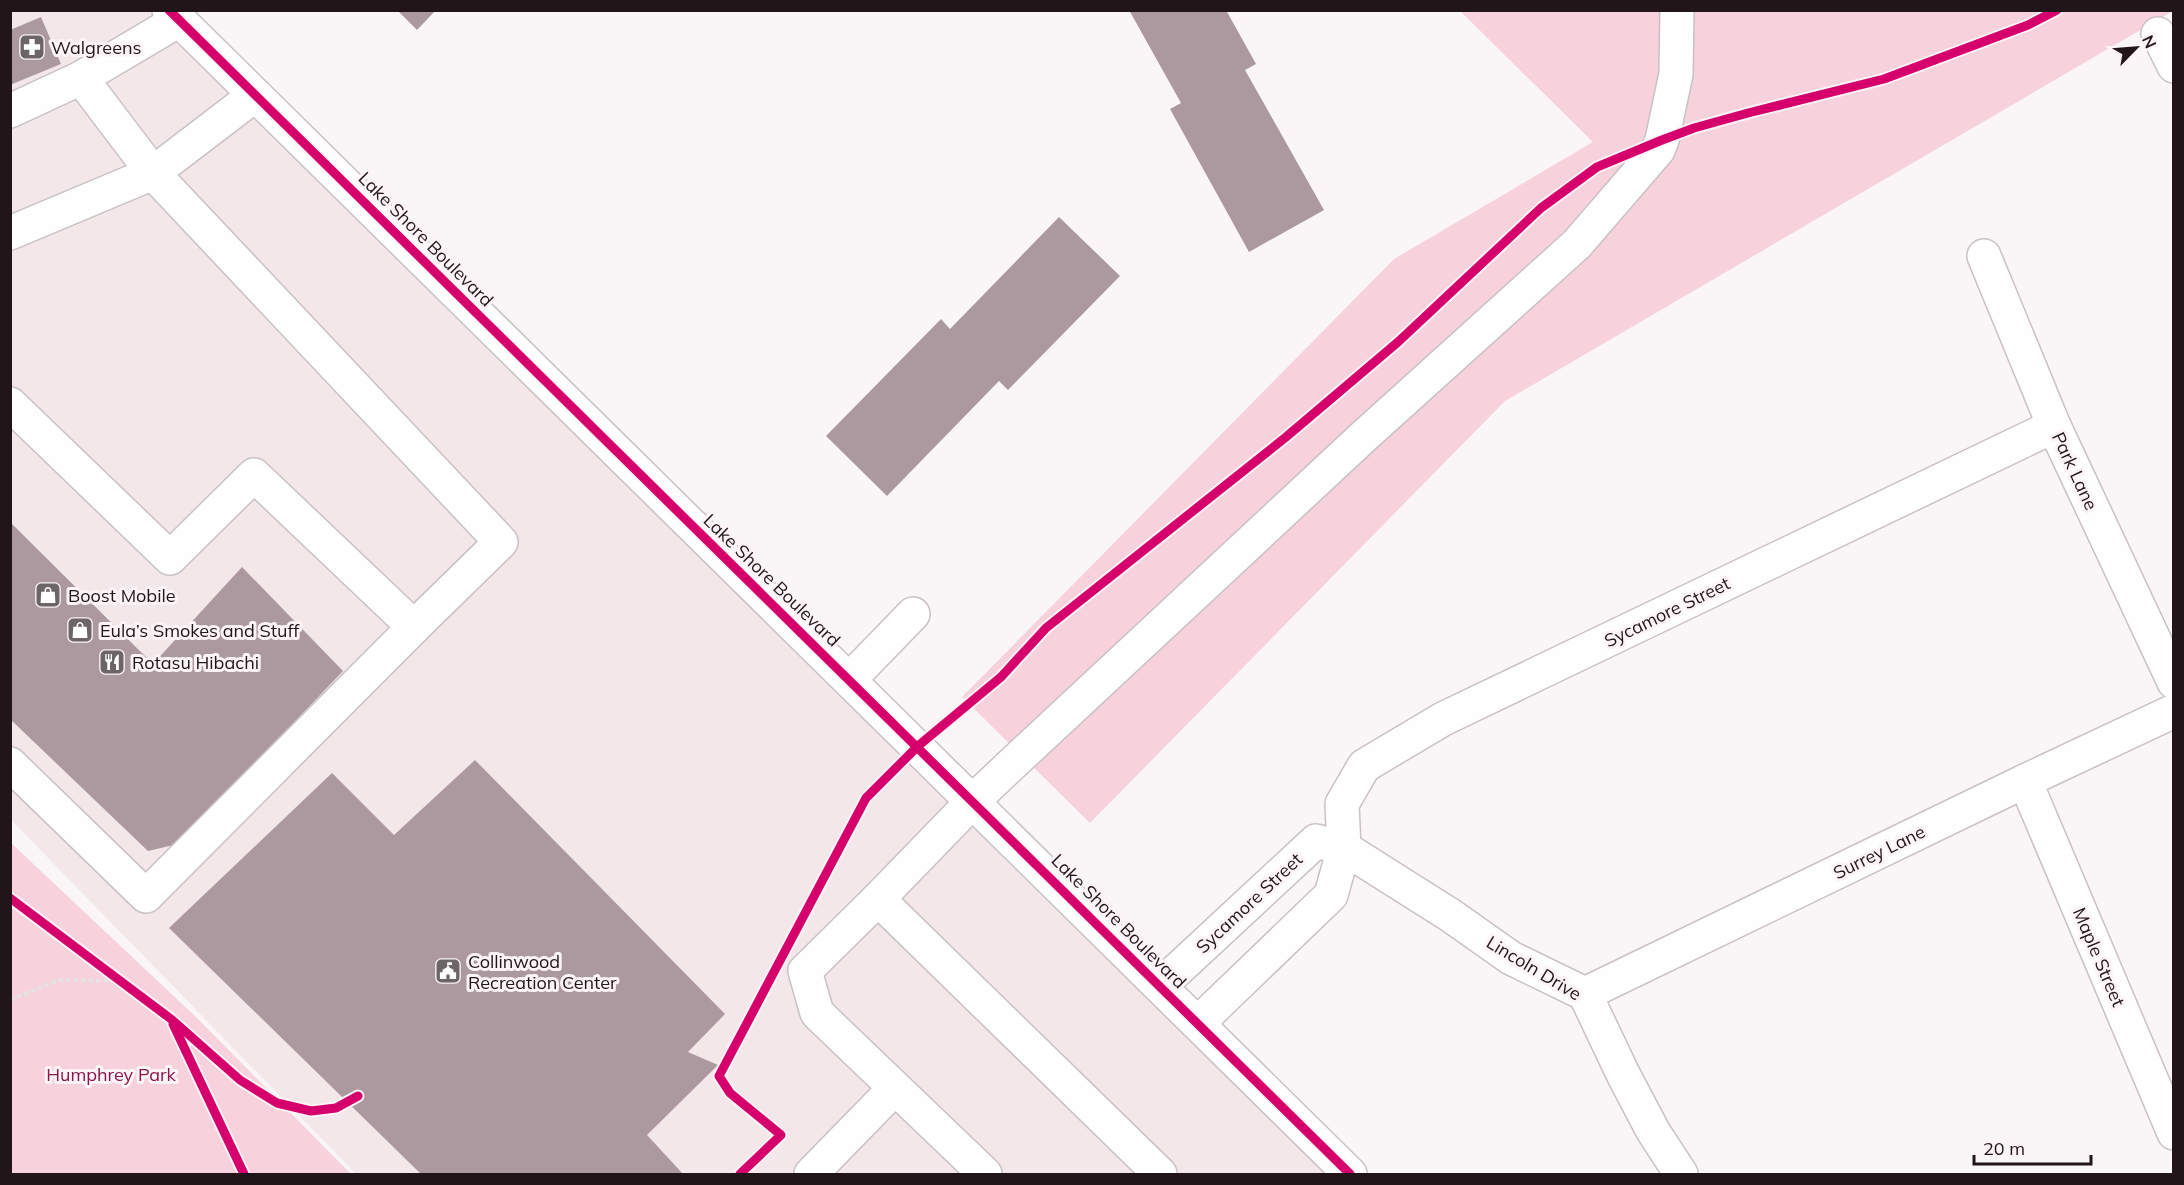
<svg xmlns="http://www.w3.org/2000/svg" width="2184" height="1185" font-family="Mulish,sans-serif">
  <rect width="100%" height="100%" fill="#faf6f7"/>
  <path fill="#f3e7ea" d="M11,11H169L1350,1174H356L11,820Z"/>
  <g fill="#f7d1dc">
    <path d="M1460,11H2173L1505,401L1090,823L962,697L1394,259L1593,142Z"/>
    <path d="M10,842L197,1018L351,1174H11Z"/>
  </g>
  <g fill="#ac99a0">
    <path d="M397,10H436L417,30Z"/>
    <path d="M1129,10H1226L1256,64L1245,70L1324,210L1249,252L1170,109L1181,103Z"/>
    <path d="M41,17L61,64L10,85V30Z"/>
    <path d="M1059,217L1120,276L1008,390L999,381L887,496L826,436L941,319L950,329Z"/>
    <path d="M10,522L153,664L242,567L343,671L178,844L148,851L10,719Z"/>
    <path d="M475,760L725,1014L688,1052L718,1065L647,1135L683,1174H421L169,928L332,773L394,835Z"/>
  </g>
  <g fill="none" stroke-linecap="round" stroke-linejoin="round">
    <g stroke="#c9c1c3" stroke-width="36">
      <g id="minor">
        <path d="M2158,34L2174,66"/>
        <path d="M10,111L81,78L179,20"/>
        <path d="M10,233L153,173L255,95"/>
        <path d="M1984,256L2054,426L2174,682"/>
        <path d="M10,404L170,558L254,475L414,627L501,542L153,173L81,78"/>
        <path d="M850,679L913,614"/>
        <path d="M10,764L146,896L414,627"/>
        <path d="M2025,781L2174,1133"/>
        <path d="M878,899L973,801L1012,764L1362,438L1577,244L1658,150L1662,140L1676,74L1677,10"/>
        <path d="M1161,985L1316,841L1344,848L1450,915L1511,958L1585,994L1623,1074L1653,1131L1681,1174"/>
        <path d="M1585,994L2025,781L2174,711"/>
        <path d="M1198,1023L1331,895L1344,848L1342,804L1364,766L1443,719L2054,426"/>
        <path d="M811,1174L895,1088"/>
        <path d="M985,1174L817,1013L805,971L878,899L1160,1174"/>
      </g>
    </g>
    <g stroke="#c9c1c3" stroke-width="36">
      <path id="major" d="M169,10L1350,1174"/>
    </g>
    <path stroke="#e5e2e3" stroke-width="4" stroke-dasharray="4.5 3" stroke-linecap="butt" d="M10,1000L59,980L121,981"/>
    <use href="#minor" stroke="#fefefe" stroke-width="33"/>
    <use href="#major" stroke="#fefefe" stroke-width="33"/>
    <g stroke="#fcf4f6" stroke-width="13">
      <g id="cycleway">
        <path d="M169,10L1350,1174"/>
        <path d="M10,898L171,1019L240,1080L277,1103L311,1111L336,1108L358,1096"/>
        <path d="M173,1024L244,1174"/>
        <path d="M740,1174L781,1135L730,1093L719,1076L866,798L918,746L1001,677L1046,628L1286,437L1398,342L1541,208L1597,167L1662,140L1694,128L1748,113L1884,79L2028,25L2057,10"/>
      </g>
    </g>
    <use href="#cycleway" stroke="#d6006c" stroke-width="9"/>
  </g>
  <defs>
    <g id="pharmacy-square" transform="scale(1.35)"><rect x="-9" y="-9" width="18" height="18" rx="4" fill="#6d6467" stroke="#fcf4f6"/><path d="M-2-6h4v4h4v4h-4v4h-4v-4h-4v-4h4Z" fill="#fff"/></g>
    <g id="shop-square" transform="scale(1.35)"><rect x="-9" y="-9" width="18" height="18" rx="4" fill="#6d6467" stroke="#fcf4f6"/><path d="M-5-2.5h2.3a2.7 3.5 0 0 1 5.4 0H5L5.5 6h-11ZM-1.5-2.5h3a1.5 2.3 0 0 0-3 0Z" fill="#fff"/></g>
    <g id="restaurant-square" transform="scale(1.35)"><rect x="-9" y="-9" width="18" height="18" rx="4" fill="#6d6467" stroke="#fcf4f6"/><path d="M-5-6h1v4h1v-4h1v4h1v-4h1v5L-1.5 .5V6h-2V.5L-5-1ZM5-6V6H3V1.5H1.5Q1.5-4 5-6Z" fill="#fff"/></g>
    <g id="civic-square" transform="scale(1.35)"><rect x="-9" y="-9" width="18" height="18" rx="4" fill="#6d6467" stroke="#fcf4f6"/><path d="M-.6-6.5H3V-4.5H.6V-3L4-1V1h2V6H-6V1h2V-1L-.6-3ZM-1.2 2.5V6h2.4V2.5Z" fill="#fff"/></g>
  </defs>
  <g fill-rule="evenodd">
    <use href="#pharmacy-square" x="32" y="47"/>
    <use href="#shop-square" x="48" y="595"/>
    <use href="#shop-square" x="80" y="630"/>
    <use href="#restaurant-square" x="112" y="662"/>
    <use href="#civic-square" x="448" y="971"/>
  </g>
  <g text-anchor="middle" dominant-baseline="central" stroke-width="6" stroke-linejoin="round" paint-order="stroke">
    <g font-size="18" fill="#211519" stroke="#fcf4f6" text-anchor="start">
      <text x="51" y="47">Walgreens</text>
      <text x="68" y="595">Boost Mobile</text>
      <text x="100" y="630">Eula’s Smokes and Stuff</text>
      <text x="132" y="662">Rotasu Hibachi</text>
      <text x="468" y="961">Collinwood<tspan x="468" dy="21">Recreation Center</tspan></text>
    </g>
    <g font-size="18" fill="#211519" stroke="#fcf4f6">
      <text transform="translate(426 239) rotate(45)">Lake Shore Boulevard</text>
      <text transform="translate(2075 471) rotate(65)">Park Lane</text>
      <text transform="translate(772 580) rotate(44)">Lake Shore Boulevard</text>
      <text transform="translate(1667 612) rotate(-26)">Sycamore Street</text>
      <text transform="translate(1879 852) rotate(-26)">Surrey Lane</text>
      <text transform="translate(1249 903) rotate(-43)">Sycamore Street</text>
      <text transform="translate(1119 921) rotate(45)">Lake Shore Boulevard</text>
      <text transform="translate(2099 957) rotate(67)">Maple Street</text>
      <text transform="translate(1534 968) rotate(31)">Lincoln Drive</text>
    </g>
    <g font-size="18" fill="#8c154a" stroke="#fcf4f6">
      <text x="111" y="1074">Humphrey Park</text>
    </g>
  </g>
  <rect width="2184" height="1185" fill="none" stroke="#211519" stroke-width="24"/>
  <g transform="translate(2136 48) rotate(65)" stroke="#fcf4f6" stroke-width="4.5" paint-order="stroke">
  <path d="M0-4.5L10 22L0 15L-10 22Z" fill="#211519"/>
  <text y="-9" font-size="16" font-weight="bold" text-anchor="middle" fill="#211519">N</text>
  </g>
  <path d="M1974 1155v9h117v-9" fill="none" stroke="#211519" stroke-width="3"/>
  <text x="1983" y="1155" font-size="18" fill="#211519" stroke="#fcf4f6" stroke-width="4.5" paint-order="stroke">20 m</text>
</svg>
